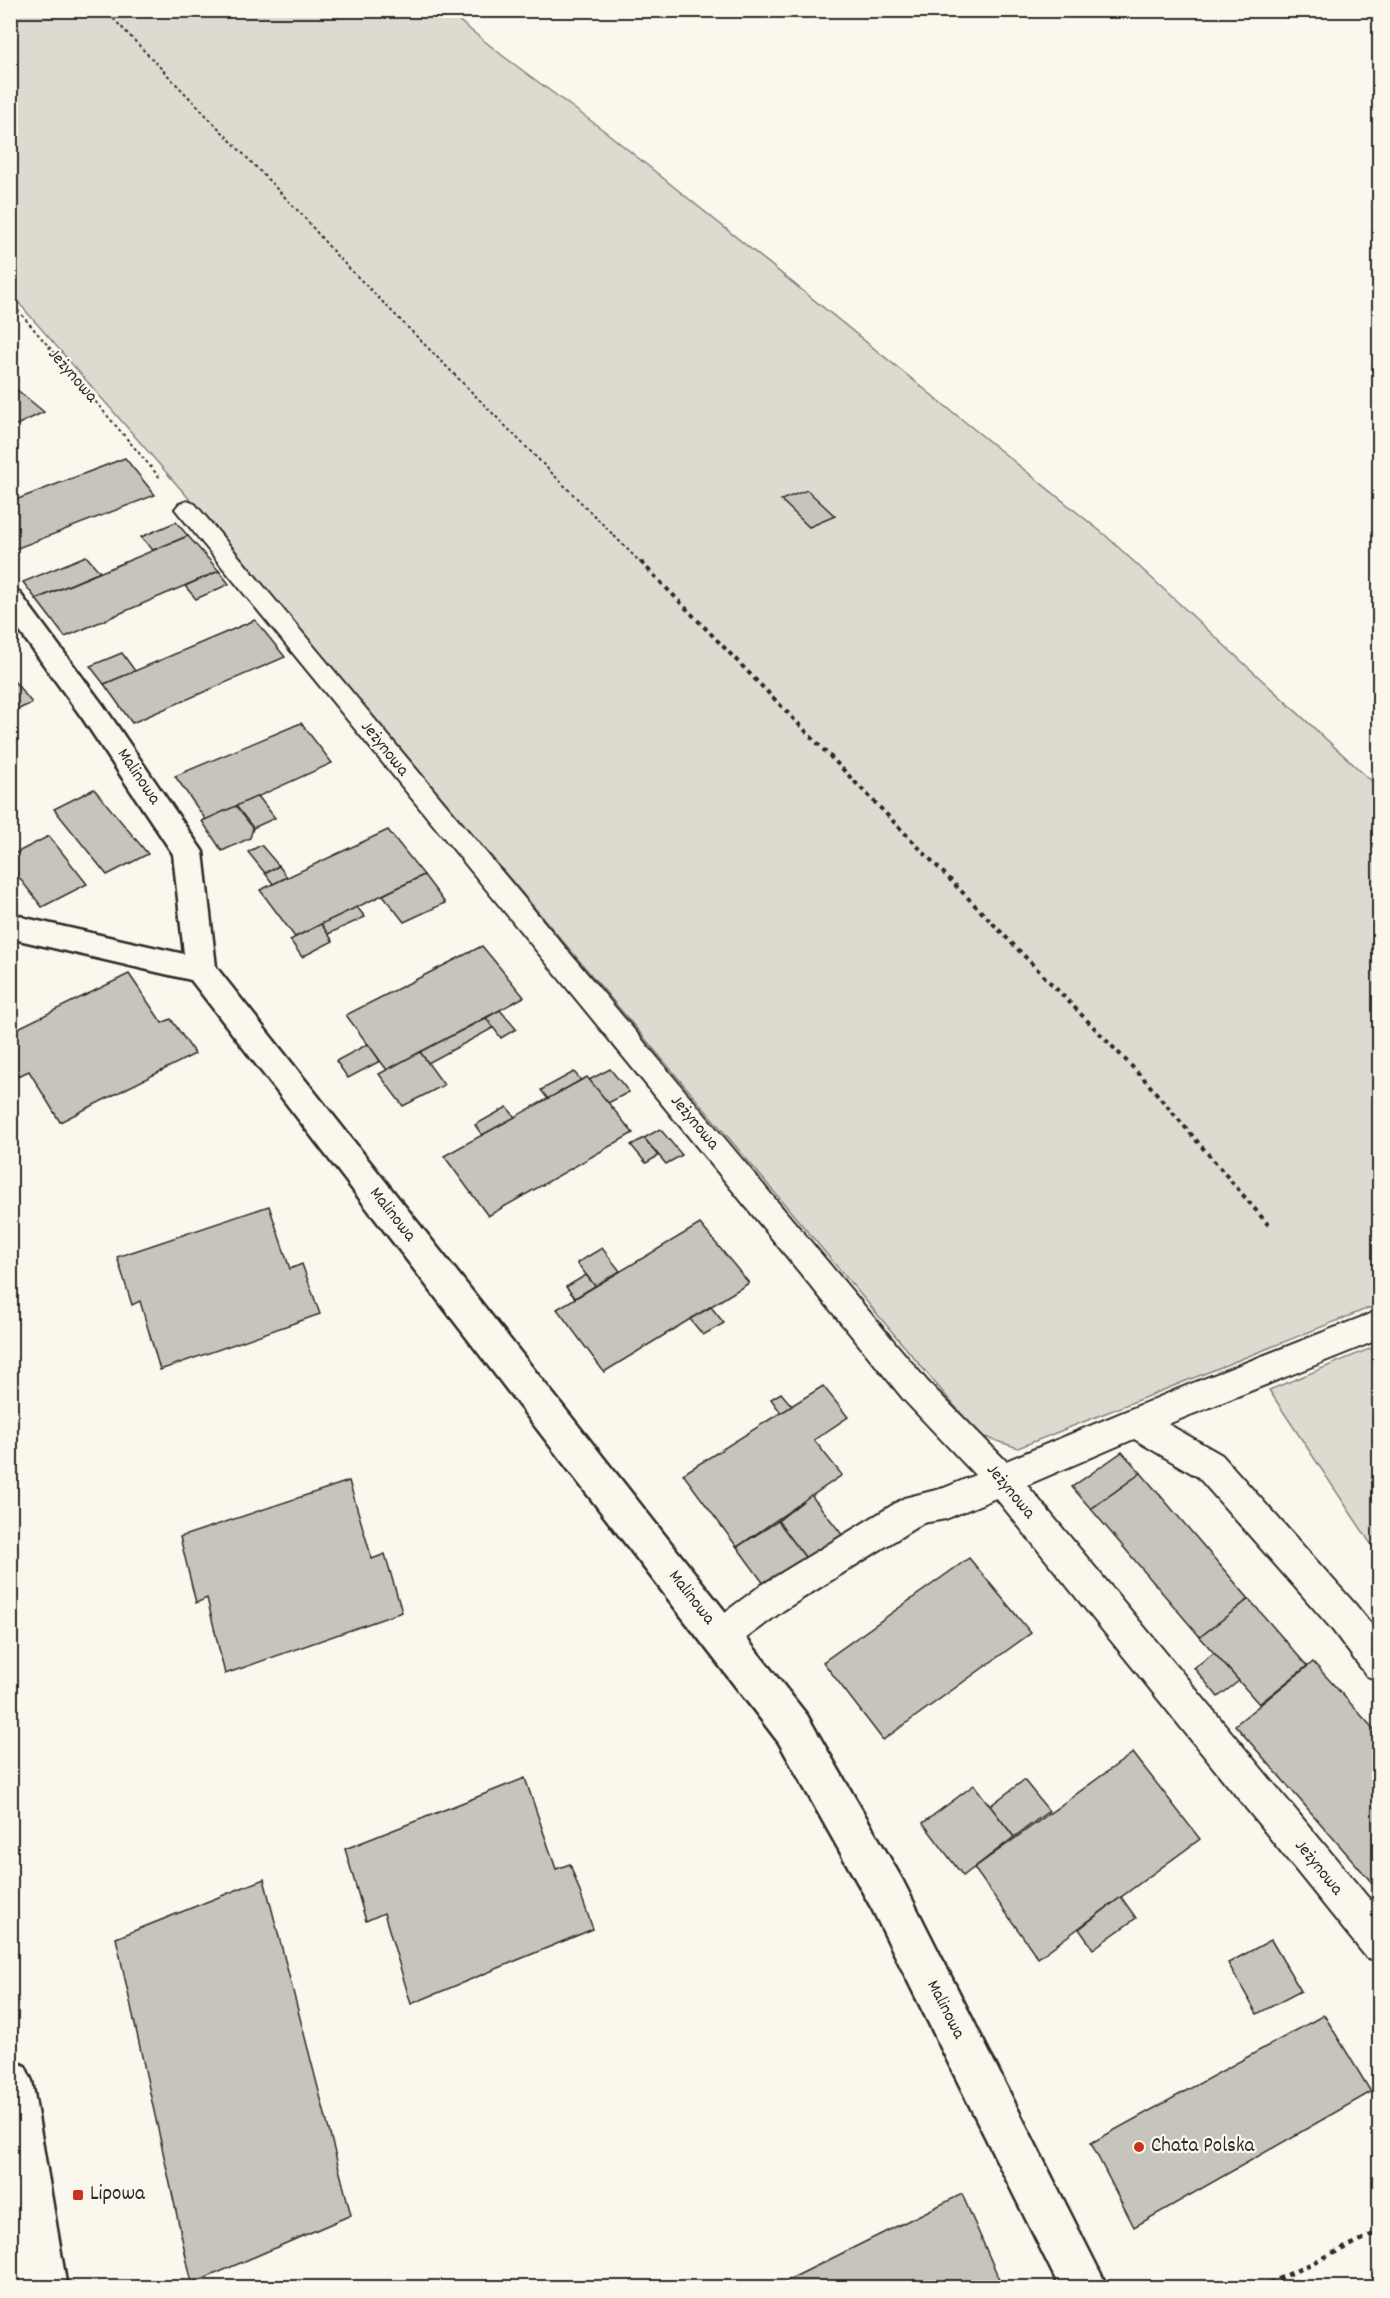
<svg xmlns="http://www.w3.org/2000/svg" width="1390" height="2298" font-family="Dekko,sans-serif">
  <rect width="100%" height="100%" fill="#fbf7ec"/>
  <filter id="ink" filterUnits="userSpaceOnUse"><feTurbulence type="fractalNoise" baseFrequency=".0167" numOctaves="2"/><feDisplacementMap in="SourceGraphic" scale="12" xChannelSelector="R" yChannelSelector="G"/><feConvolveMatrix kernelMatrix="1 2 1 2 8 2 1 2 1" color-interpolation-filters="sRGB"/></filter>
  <g filter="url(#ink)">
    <g fill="#dddad0" stroke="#84827e" stroke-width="1.5">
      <path d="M11,11H447L503,56L606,132L1105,535L1379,788V1304L1018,1448L979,1435L212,525L18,302L11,304Z"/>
      <path d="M1379,1345V1556L1269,1390Z"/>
    </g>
    <g fill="#c7c4bc" stroke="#2b2b2b" stroke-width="1.5">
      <path d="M10,384L44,412L10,428Z"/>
      <path d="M125,458L155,495L10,551V502Z"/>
      <path d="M807,490L835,516L809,527L781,500Z"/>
      <path d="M176,522L188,536L153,550L141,537Z"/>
      <path d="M188,536L219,571L65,637L36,599Z"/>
      <path d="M86,556L100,572L36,599L23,582Z"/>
      <path d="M219,571L229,584L196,599L185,586Z"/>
      <path d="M255,620L285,657L132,723L104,684Z"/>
      <path d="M122,653L135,671L104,684L90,666Z"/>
      <path d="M10,676L32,703L10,713Z"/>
      <path d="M301,723L332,763L206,820L175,776Z"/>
      <path d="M94,789L148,854L107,875L54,809Z"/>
      <path d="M258,796L275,818L253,828L236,806Z"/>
      <path d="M236,806L253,828L250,838L222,851L202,821Z"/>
      <path d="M388,830L424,875L295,937L260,890Z"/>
      <path d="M49,836L87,884L42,907L10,866V856Z"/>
      <path d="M261,845L279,866L265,873L248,852Z"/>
      <path d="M279,866L287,877L273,884L265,873Z"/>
      <path d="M424,875L445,903L404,922L383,895Z"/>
      <path d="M357,907L365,917L328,934L321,924Z"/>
      <path d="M321,924L333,941L302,957L290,940Z"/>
      <path d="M482,946L524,997L387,1070L346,1015Z"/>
      <path d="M129,974L162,1023L171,1019L195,1054L60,1122L29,1071L16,1077L10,1068V1032Z"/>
      <path d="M500,1010L516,1029L501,1038L486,1018Z"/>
      <path d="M486,1018L493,1028L428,1063L420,1052Z"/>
      <path d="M368,1044L380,1061L348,1078L336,1061Z"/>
      <path d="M420,1052L444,1085L403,1106L379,1074Z"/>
      <path d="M610,1069L629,1092L608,1103L589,1080Z"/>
      <path d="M574,1072L581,1080L548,1099L541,1090Z"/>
      <path d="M587,1077L633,1133L488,1216L444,1156Z"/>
      <path d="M507,1107L515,1117L482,1135L475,1125Z"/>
      <path d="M660,1129L682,1155L666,1164L644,1138Z"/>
      <path d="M644,1138L658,1156L646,1163L631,1145Z"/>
      <path d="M269,1206L290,1269L302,1264L320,1314L160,1370L140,1301L132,1305L117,1257Z"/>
      <path d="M700,1224L749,1283L604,1372L557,1309Z"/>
      <path d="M602,1248L620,1271L595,1286L577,1263Z"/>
      <path d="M586,1275L595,1286L575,1298L566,1287Z"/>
      <path d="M711,1307L724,1323L703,1335L690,1319Z"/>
      <path d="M823,1386L848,1417L814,1440L842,1475L737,1547L683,1474Z"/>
      <path d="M781,1393L792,1406L781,1413L771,1399Z"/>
      <path d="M1122,1452L1141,1473L1091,1509L1072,1487Z"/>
      <path d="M1141,1473L1249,1599L1200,1637L1091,1509Z"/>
      <path d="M349,1481L372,1559L385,1554L402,1612L225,1674L207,1598L196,1603L180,1537Z"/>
      <path d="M811,1495L844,1537L808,1561L778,1521Z"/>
      <path d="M778,1521L808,1561L767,1588L737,1547Z"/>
      <path d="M969,1558L1031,1633L883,1740L823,1662Z"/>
      <path d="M1249,1599L1307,1666L1259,1704L1200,1637Z"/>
      <path d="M1214,1653L1239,1681L1218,1697L1194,1668Z"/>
      <path d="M1313,1662L1380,1736V1892L1235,1725Z"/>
      <path d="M1133,1753L1200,1839L1038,1958L974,1868Z"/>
      <path d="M525,1778L556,1869L570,1864L593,1929L411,2004L384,1913L366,1921L345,1849Z"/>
      <path d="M1024,1780L1049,1811L1014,1837L990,1806Z"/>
      <path d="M974,1785L1014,1837L963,1876L923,1823Z"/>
      <path d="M264,1879L351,2215L192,2284L116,1938Z"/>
      <path d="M1121,1897L1136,1918L1093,1949L1079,1929Z"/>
      <path d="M1271,1940L1301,1991L1257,2014L1228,1963Z"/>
      <path d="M1324,2015L1371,2092L1134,2227L1091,2143Z"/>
      <path d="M962,2194L1003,2288H786L784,2282Z"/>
    </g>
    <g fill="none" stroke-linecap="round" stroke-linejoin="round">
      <g stroke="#2b2b2b" stroke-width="4">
        <path id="lane" d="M187,501L195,504L927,1381L1006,1461L1188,1385L1380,1310V1339L1168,1424L1222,1455L1355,1604L1380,1635V1681L1367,1676L1331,1628L1198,1477L1134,1439L1027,1485L1380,1912V1962L1366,1957L996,1498L946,1519L923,1523L784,1610L733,1648L721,1653L709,1648L703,1636L709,1624L760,1586L904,1498L944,1488L975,1475L905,1401L179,514L175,509L179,504Z"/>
      </g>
      <g stroke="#2b2b2b" stroke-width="5">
        <path id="street" d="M10,589L19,592L103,705L203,852L216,967L807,1715L902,1879L1108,2288H1060L872,1909L779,1743L191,980L10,938V911L25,918L184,954L173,854L83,719L10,618Z"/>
      </g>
      <g stroke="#2b2b2b" stroke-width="5">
        <path id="secondary" d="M10,2059L25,2066L32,2081L67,2288H21L10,2222Z"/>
      </g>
      <g stroke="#2b2b2b" stroke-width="2" stroke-dasharray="3 3" stroke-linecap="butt">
        <path d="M105,10L302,215L337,256L642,564"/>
        <path d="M10,301L161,479"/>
      </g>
      <path stroke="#2b2b2b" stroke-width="4" stroke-dasharray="4.5 4.5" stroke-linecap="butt" d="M641,562L1145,1080L1271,1228"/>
      <path stroke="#2b2b2b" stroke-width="4.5" stroke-dasharray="5 5" stroke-linecap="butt" d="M1260,2288L1380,2231"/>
      <use href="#lane" fill="#fbf7ec" fill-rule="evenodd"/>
      <use href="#street" fill="#fbf7ec" fill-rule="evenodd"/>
      <use href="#secondary" fill="#fbf7ec" fill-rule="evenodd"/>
    </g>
  </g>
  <g fill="#c8321e" stroke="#fbf7ec" stroke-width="2">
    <circle cx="1139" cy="2147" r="6"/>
    <rect x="72" y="2189" width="12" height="12" rx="3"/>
  </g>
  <g text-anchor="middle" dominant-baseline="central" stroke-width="4.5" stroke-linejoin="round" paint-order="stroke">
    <g font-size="18" fill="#2b2b2b" stroke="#fbf7ec">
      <text transform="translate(72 376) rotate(49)">Jeżynowa</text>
      <text transform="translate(384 749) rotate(51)">Jeżynowa</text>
      <text transform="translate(138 777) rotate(56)">Malinowa</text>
      <text transform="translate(694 1123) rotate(50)">Jeżynowa</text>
      <text transform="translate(392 1215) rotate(52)">Malinowa</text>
      <text transform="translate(1010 1492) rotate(50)">Jeżynowa</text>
      <text transform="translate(691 1598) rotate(52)">Malinowa</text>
      <text transform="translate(1318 1868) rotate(51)">Jeżynowa</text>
      <text transform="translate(945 2010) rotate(63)">Malinowa</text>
    </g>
    <g font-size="21" fill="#2b2b2b" stroke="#fbf7ec" text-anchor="start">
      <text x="1151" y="2147">Chata Polska</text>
      <text x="90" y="2195">Lipowa</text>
    </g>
  </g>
  <rect width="1390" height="2298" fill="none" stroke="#fbf7ec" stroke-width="36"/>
  <rect x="18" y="18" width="1354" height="2262" fill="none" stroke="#2b2b2b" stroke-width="2" filter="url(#ink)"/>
</svg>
